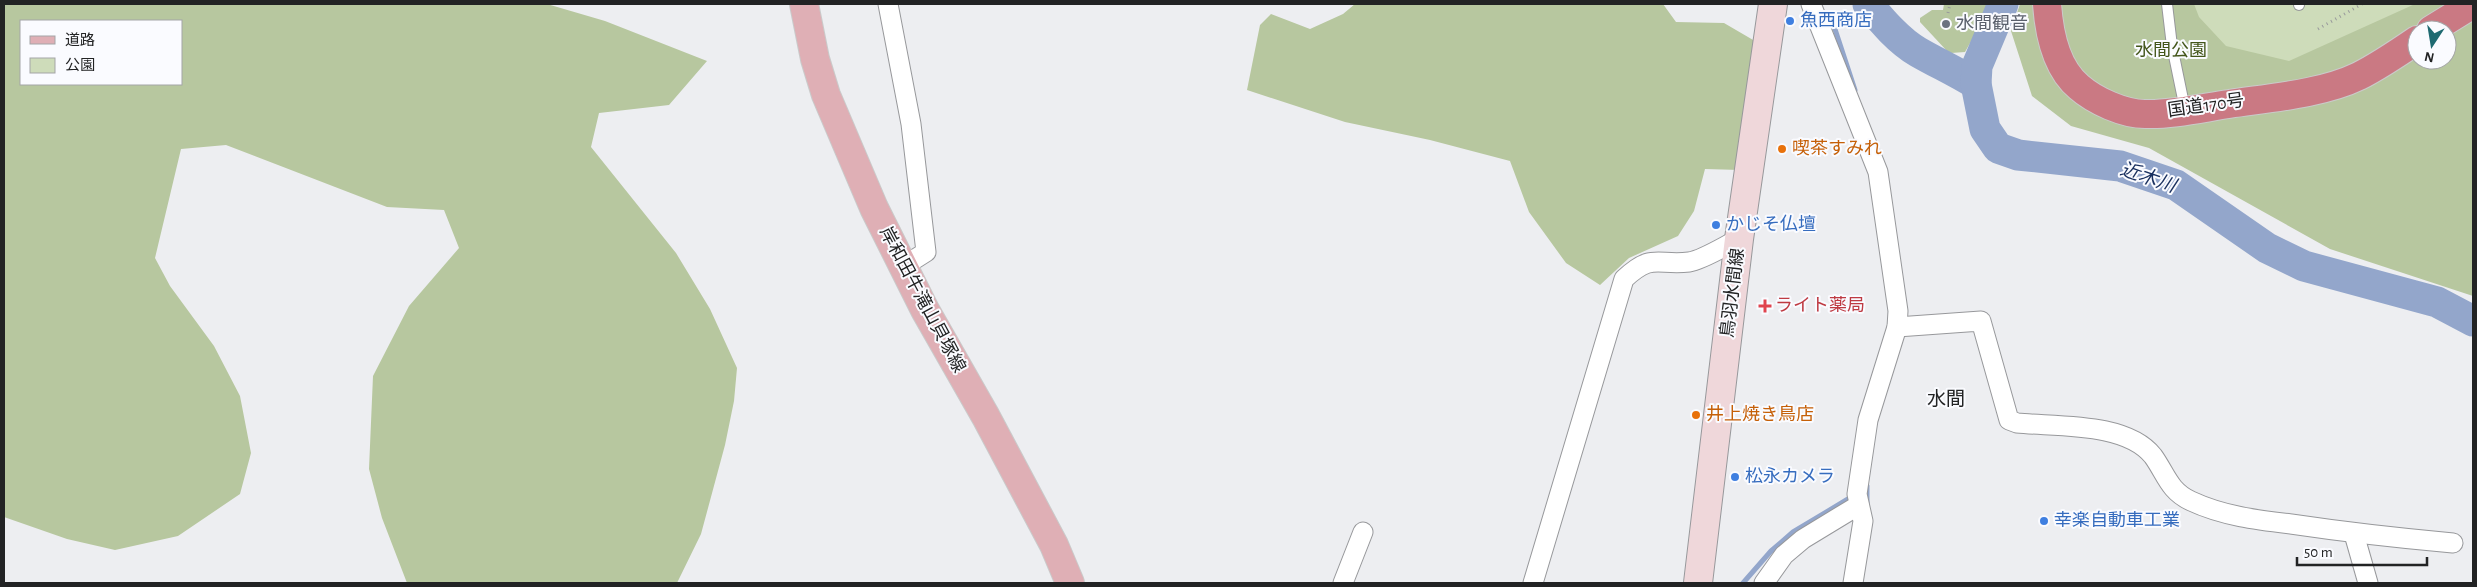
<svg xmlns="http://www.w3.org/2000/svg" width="2477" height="587" font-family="'Alegreya Sans','Noto Sans JP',sans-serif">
  <rect width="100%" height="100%" fill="#edeef1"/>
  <path fill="#cedcba" d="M2058,4H2445L2319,79Z"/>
  <g fill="#b7c79f" fill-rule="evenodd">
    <path d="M4,4H547L605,21L707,61L669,105L599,113L591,147L676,253L710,309L737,368L734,401L725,445L701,534L677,583H407L382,518L369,469L373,376L409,306L459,248L444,210L387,207L226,145L181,149L155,258L170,286L214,346L240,396L251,453L240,494L178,536L115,550L67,539L4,517ZM21,21H181V84H21Z"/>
    <path d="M1355,4H1663L1676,22L1724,23L1760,44L1740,170L1705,169L1694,211L1678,236L1629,258L1600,285L1566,263L1529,212L1510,161L1430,140L1345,122L1247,90L1260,25L1271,14L1310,29L1343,14Z"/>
    <path d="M1944,4H1992L1965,52L1951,53L1947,51L1920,22V18L1932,10H1943Z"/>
    <path d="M2020,4H2194L2199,17L2226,46L2289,61L2415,4H2473V296L2330,249L2149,148L2071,126L2032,96L2011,31ZM2417,30H2447V60H2417Z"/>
  </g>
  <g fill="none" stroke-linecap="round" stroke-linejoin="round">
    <g stroke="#93a6cb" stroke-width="5">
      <path d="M1832,20L1855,90"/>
      <path d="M1867,503V486"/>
      <path d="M1743,583L1771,551L1793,532L1848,499"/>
    </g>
    <g stroke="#93a6cb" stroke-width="31">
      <path d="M1868,4C1882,21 1899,41 1918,52C1937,63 1957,72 1976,84"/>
      <path d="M2003,4L1977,66L1976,84L1985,129L1998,148L2018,155L2120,166L2176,185L2267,248L2304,266L2437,302L2473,321"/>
    </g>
    <g stroke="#97989b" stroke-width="12">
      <g id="lane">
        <path d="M2167,4L2172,46L2185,109"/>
        <path d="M2299,4V5"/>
      </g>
    </g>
    <g stroke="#97989b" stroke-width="21">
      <g id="street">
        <path d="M888,4L911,124L926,252L904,266"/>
        <path d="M1811,4L1878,172L1898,311L1897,327L1868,420L1857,494L1863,521L1853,583"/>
        <path d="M1897,327L1981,321L2009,420L2017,423C2057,427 2126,422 2153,456C2166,474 2169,491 2191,501C2223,516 2257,520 2291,524C2345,532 2398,538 2453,543"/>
        <path d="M2354,534L2368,583"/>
        <path d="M1343,583L1363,532"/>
        <path d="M1533,583L1624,279C1653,252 1657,266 1689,262C1703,260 1726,245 1739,239"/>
        <path d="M1764,583L1784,555L1803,539L1859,505"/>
      </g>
    </g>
    <g stroke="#97989b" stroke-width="30">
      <path id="secondary" d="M1698,583L1739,239L1773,4"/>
    </g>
    <g stroke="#cacaca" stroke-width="30">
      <path id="primary" d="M804,4L815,59L826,95L874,208L925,310L986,417L1054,545L1070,583"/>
    </g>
    <g stroke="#cacaca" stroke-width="30">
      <g id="highway">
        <path d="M2047,4C2049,32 2056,68 2079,87C2095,101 2124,114 2145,114C2172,115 2202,108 2229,104C2269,98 2322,94 2359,76C2379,66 2398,53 2417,40"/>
        <path d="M2431,30L2473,4"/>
      </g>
    </g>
    <g stroke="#999a9c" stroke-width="3" stroke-dasharray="1 4" stroke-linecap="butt">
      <path d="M1948,13L1950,4"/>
      <path d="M2318,29L2362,4"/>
    </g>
    <use href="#lane" stroke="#fff" stroke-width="10"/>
    <use href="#street" stroke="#fff" stroke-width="19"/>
    <use href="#secondary" stroke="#efd7da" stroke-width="28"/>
    <use href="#primary" stroke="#dfafb5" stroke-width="28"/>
    <use href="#highway" stroke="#ca7983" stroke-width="28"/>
  </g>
  <g fill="#3f7fe0" stroke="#fafbff" stroke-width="2">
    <circle cx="1790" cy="21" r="5"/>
    <circle cx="1716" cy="225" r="5"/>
    <circle cx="1735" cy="477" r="5"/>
    <circle cx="2044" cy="521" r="5"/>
  </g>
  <circle fill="#6b7280" stroke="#fafbff" stroke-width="2" cx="1946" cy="24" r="5"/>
  <g fill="#e8710a" stroke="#fafbff" stroke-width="2">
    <circle cx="1782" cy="149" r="5"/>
    <circle cx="1696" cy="415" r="5"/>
  </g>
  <path fill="#e0444e" stroke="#fafbff" stroke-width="2" d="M1762.5 298.5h5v5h5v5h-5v5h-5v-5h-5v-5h5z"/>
  <g text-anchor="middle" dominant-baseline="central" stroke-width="4" stroke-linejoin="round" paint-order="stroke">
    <g font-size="18" fill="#366cbe" stroke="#fafbff" text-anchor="start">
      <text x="1800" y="21">魚西商店</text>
      <text x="1726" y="225">かじそ仏壇</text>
      <text x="1745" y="477">松永カメラ</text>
      <text x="2054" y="521">幸楽自動車工業</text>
    </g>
    <g font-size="18" fill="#5b616d" stroke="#fafbff" text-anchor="start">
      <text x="1956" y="24">水間観音</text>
    </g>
    <g font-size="18" fill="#43561a" stroke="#fafbff">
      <text x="2171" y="51">水間公園</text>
    </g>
    <g font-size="18" fill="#222324" stroke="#fafbff">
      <text transform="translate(2206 106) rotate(-8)">国道170号</text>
      <text transform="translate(1733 293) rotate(-83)">鳥羽水間線</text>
      <text transform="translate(922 300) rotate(62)">岸和田牛滝山貝塚線</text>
    </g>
    <g font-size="18" fill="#c56008" stroke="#fafbff" text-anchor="start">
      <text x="1792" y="149">喫茶すみれ</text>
      <text x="1706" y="415">井上焼き鳥店</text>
    </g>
    <g font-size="18" fill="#be3a42" stroke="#fafbff" text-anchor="start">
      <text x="1775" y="306">ライト薬局</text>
    </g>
    <g font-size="19" font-style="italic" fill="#182f5e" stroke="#fafbff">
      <text transform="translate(2148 178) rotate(19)">近木川</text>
    </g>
    <g font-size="19" fill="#222324" stroke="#fafbff">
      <text x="1946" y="399">水間</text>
    </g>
  </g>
  <rect width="2477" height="587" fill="none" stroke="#222324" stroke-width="10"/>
  <rect x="20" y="20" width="162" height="65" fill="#fafbff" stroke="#a4a5a7"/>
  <rect x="30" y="36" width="25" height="8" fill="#dfafb5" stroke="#a4a5a7"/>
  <text x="65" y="45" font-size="15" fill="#222324">道路</text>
  <rect x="30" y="58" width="25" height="15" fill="#cedcba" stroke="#a4a5a7"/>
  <text x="65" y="70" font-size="15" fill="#222324">公園</text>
  <g transform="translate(2432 45) rotate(192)"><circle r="24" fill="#fafbff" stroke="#a4a5a7"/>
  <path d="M0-4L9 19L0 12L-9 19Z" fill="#1e6a71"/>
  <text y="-8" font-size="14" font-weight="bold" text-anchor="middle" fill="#222324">N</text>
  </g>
  <path d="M2297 557v8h130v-8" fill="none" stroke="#222324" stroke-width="2.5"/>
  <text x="2304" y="557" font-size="15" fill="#222324" stroke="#fafbff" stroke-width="4" paint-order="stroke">50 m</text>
</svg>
